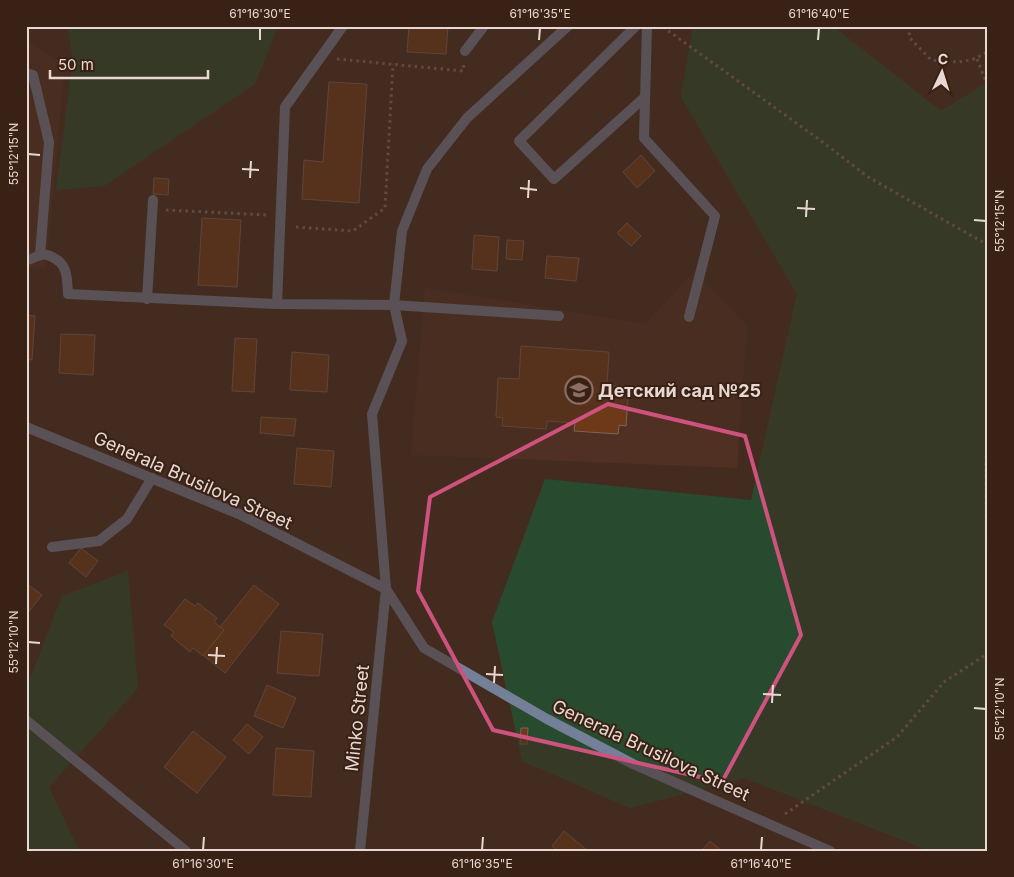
<svg xmlns="http://www.w3.org/2000/svg" width="1014" height="877" font-family="Inter,sans-serif">
  <rect width="100%" height="100%" fill="#442b20"/>
  <g fill="#503022">
    <path d="M26,41L65,65L46,269L26,268Z"/>
    <path d="M695,271L747,326L737,468L411,455L425,288L645,324Z"/>
  </g>
  <g fill="#284b2f">
    <path d="M67,26H278L255,84L104,186L56,190L73,60Z"/>
    <path d="M693,26H833L941,111L988,82V851H930L744,778L630,808L522,761L492,622L545,479L751,500L797,294L681,97Z"/>
    <path d="M128,571L138,688L49,787L79,851H26V689L62,596Z"/>
  </g>
  <g fill="#6e3918" stroke="#806455">
    <path d="M409,26H448L446,54L407,52Z"/>
    <path d="M329,82L367,84L359,203L302,199L304,160L323,162Z"/>
    <path d="M641,155L655,171L637,188L623,172Z"/>
    <path d="M154,178L169,179L168,195L153,194Z"/>
    <path d="M202,218L241,220L237,287L198,285Z"/>
    <path d="M627,223L641,236L631,246L617,233Z"/>
    <path d="M474,235L499,237L497,271L472,269Z"/>
    <path d="M507,240L524,241L522,260L506,259Z"/>
    <path d="M547,256L579,258L576,281L545,278Z"/>
    <path d="M26,315L35,316L32,360L26,359Z"/>
    <path d="M61,334L95,335L93,375L59,373Z"/>
    <path d="M235,338L257,339L254,392L232,391Z"/>
    <path d="M521,346L609,352L607,385L629,386L626,426L619,425L618,434L574,431L575,423L547,421L546,429L502,426L503,418L496,417L498,378L519,379Z"/>
    <path d="M292,352L329,355L327,392L290,390Z"/>
    <path d="M261,417L296,419L294,436L260,433Z"/>
    <path d="M297,448L334,451L331,487L294,484Z"/>
    <path d="M81,548L98,561L86,577L69,563Z"/>
    <path d="M26,583L42,595L26,615Z"/>
    <path d="M254,585L279,604L225,673L203,655L224,630L220,627Z"/>
    <path d="M185,599L195,606L198,603L217,618L214,622L224,630L203,656L193,648L190,652L171,636L174,632L164,625Z"/>
    <path d="M281,631L323,634L319,676L277,673Z"/>
    <path d="M267,685L296,698L283,728L254,716Z"/>
    <path d="M247,724L263,737L249,754L233,740Z"/>
    <path d="M521,728H528L527,744H520Z"/>
    <path d="M193,731L226,757L197,793L164,767Z"/>
    <path d="M276,748L314,751L311,797L273,795Z"/>
    <path d="M564,831L588,851H558L552,846Z"/>
    <path d="M710,841L722,851H701Z"/>
  </g>
  <g fill="none" stroke-linecap="round" stroke-linejoin="round">
    <g stroke="#856f66" stroke-width="3" stroke-dasharray="2.5 4" stroke-linecap="butt">
      <path d="M910,26L909,37L931,60C953,62 970,65 988,51"/>
      <path d="M663,27L824,143L868,177L988,245"/>
      <path d="M337,59L463,71L464,64"/>
      <path d="M977,59L988,87"/>
      <path d="M166,210L267,215"/>
      <path d="M296,227L353,231L385,208L393,64"/>
      <path d="M785,814L897,737L944,682L987,654L986,464L988,410"/>
    </g>
    <g stroke="#747f98" stroke-width="10">
      <path d="M636,26L519,141L554,179L645,97"/>
      <path d="M647,26L644,138L715,216L689,317"/>
      <path d="M465,51L484,26"/>
      <path d="M26,73L33,75L49,142L40,255"/>
      <path d="M26,260C33,260 35,256 41,255C44,254 49,255 52,257C68,264 67,278 68,294L277,304L394,305L559,316"/>
      <path d="M147,299L153,200"/>
      <path d="M277,304L285,107L343,26"/>
      <path d="M52,547L99,541L127,519L152,478"/>
      <path d="M386,589L372,414L402,341L394,305"/>
      <path d="M26,720L186,851"/>
    </g>
    <g stroke="#747f98" stroke-width="10">
      <path d="M394,305L402,231L427,169L467,118L568,26"/>
      <path d="M26,427L239,514L386,589L424,648L547,719L633,764L830,851"/>
      <path d="M360,851L386,589"/>
    </g>
  </g>
  <path d="M0 0H1014V877H0ZM608,404L745,436L801,635L722,782L493,730L418,591L430,497Z" fill="#442b20" fill-opacity=".55" fill-rule="evenodd"/>
  <path fill="none" stroke="#ce527e" stroke-width="4" stroke-linejoin="round" d="M608,404L745,436L801,635L722,782L493,730L418,591L430,497Z"/>
  <path fill="none" stroke="#e9d8d1" stroke-width="2" d="M260,40V28M539,40L540,28M818,40L819,28M28,154L40,155M242,169L259,170M250,178L251,161M520,188L537,190M528,198L529,180M797,208L815,209M806,217L807,200M974,220L986,221M28,642L40,643M208,655L225,656M216,664L217,647M486,674L503,675M494,683L495,666M763,694L781,695M772,703L773,685M974,708L986,709M203,850L204,837M482,850L483,837M761,850L762,837"/>
  <defs>
    <g id="school-ring" transform="scale(1.4375)"><circle r="9.5" fill="#392116" stroke="#8d6e63" stroke-width="1.5"/><path d="M0-5L7-2L0 1L-7-2ZM-4 1L0 2.5L4 1V4Q0 6-4 4Z" fill="#8d6e63"/></g>
  </defs>
  <g fill-rule="evenodd">
    <use href="#school-ring" x="579" y="390"/>
  </g>
  <g text-anchor="middle" dominant-baseline="central" stroke-width="4" stroke-linejoin="round" paint-order="stroke">
    <g font-size="18" font-weight="bold" fill="#e9d8d1" stroke="#392116" text-anchor="start">
      <text x="598" y="390">Детский сад №25</text>
    </g>
    <g font-size="18" fill="#e9d8d1" stroke="#392116">
      <text transform="translate(193 480) rotate(24)">Generala Brusilova Street</text>
      <text transform="translate(357 718) rotate(-84)">Minko Street</text>
      <text transform="translate(651 750) rotate(25)">Generala Brusilova Street</text>
    </g>
  </g>
  <rect width="1014" height="877" fill="none" stroke="#392116" stroke-width="55"/>
  <g transform="translate(942 72) rotate(4)" stroke="#392116" stroke-width="4" paint-order="stroke">
  <path d="M0-4L9 19L0 12L-9 19Z" fill="#e9d8d1"/>
  <text y="-8" font-size="14" font-weight="bold" text-anchor="middle" fill="#e9d8d1">С</text>
  </g>
  <path d="M50 70v8h158v-8" fill="none" stroke="#e9d8d1" stroke-width="2.5"/>
  <text x="58" y="70" font-size="15" fill="#e9d8d1" stroke="#392116" stroke-width="4" paint-order="stroke">50 m</text>
  <rect x="28" y="28" width="958" height="822" fill="none" stroke="#e9d8d1" stroke-width="2"/>
  <g font-size="12" text-anchor="middle" fill="#e9d8d1">
    <text x="260" y="18">61°16'30"E</text>
    <text x="540" y="18">61°16'35"E</text>
    <text x="819" y="18">61°16'40"E</text>
    <text transform="translate(14 154) rotate(-90)" y="4">55°12'15"N</text>
    <text transform="translate(1000 221) rotate(-90)" y="4">55°12'15"N</text>
    <text transform="translate(14 642) rotate(-90)" y="4">55°12'10"N</text>
    <text transform="translate(1000 709) rotate(-90)" y="4">55°12'10"N</text>
    <text x="203" y="868">61°16'30"E</text>
    <text x="482" y="868">61°16'35"E</text>
    <text x="761" y="868">61°16'40"E</text>
  </g>
</svg>
